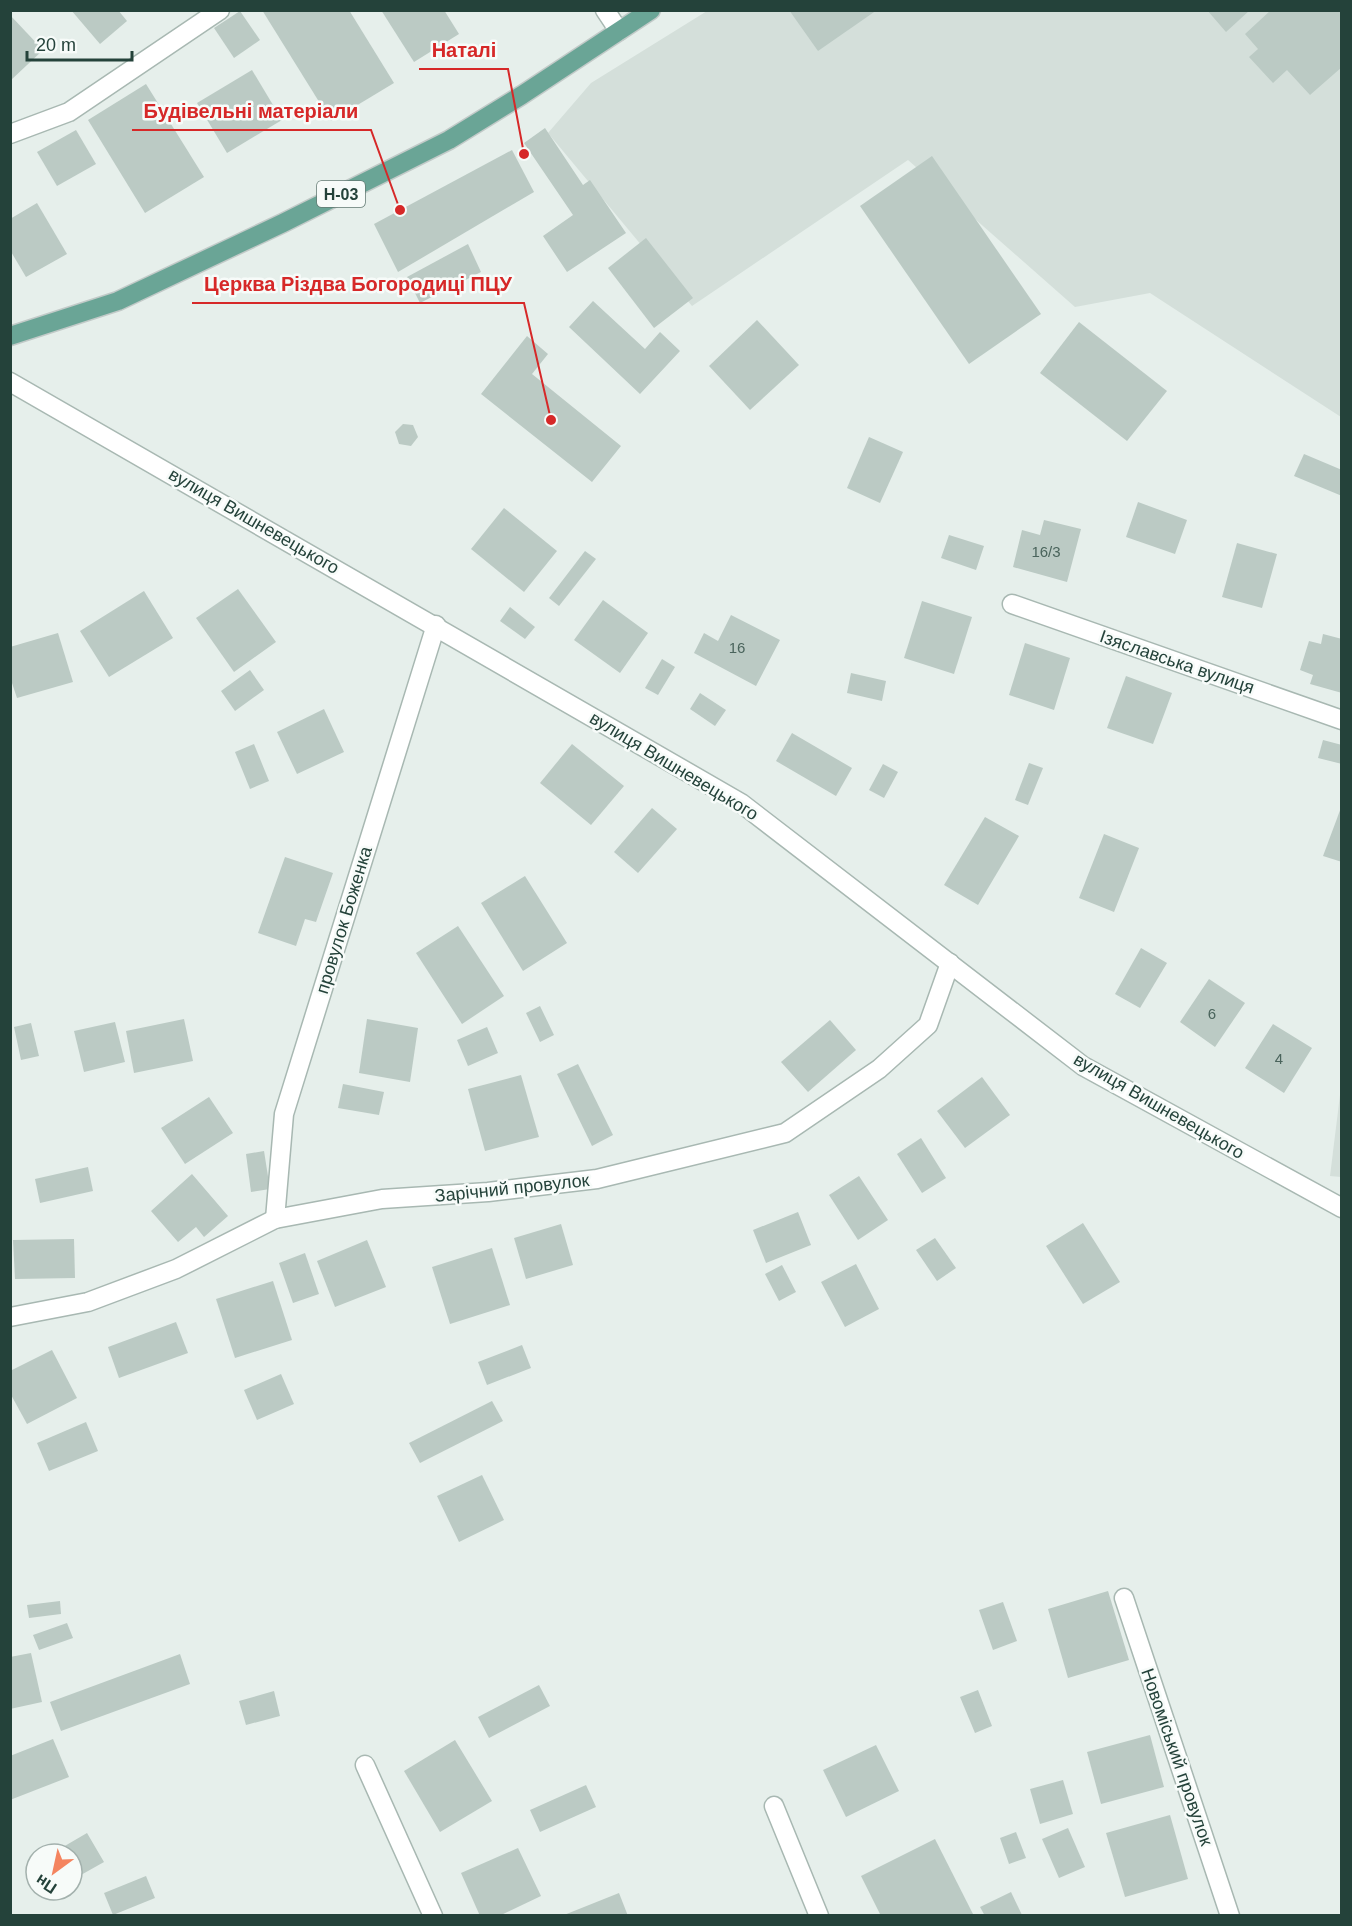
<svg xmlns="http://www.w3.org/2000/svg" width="1352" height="1926" font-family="Helvetica,sans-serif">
  <rect width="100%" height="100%" fill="#e6efeb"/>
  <g fill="#d4dfda">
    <path d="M707,11H1341V417L1150,293L1075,307L908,160L692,306L548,133L591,83Z"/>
    <path d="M1341,1087V1177L1330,1176Z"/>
  </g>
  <g fill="#bbcac4">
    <path d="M71,10H118L127,21L100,44Z"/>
    <path d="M262,10H349L394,83L331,121Z"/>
    <path d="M381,10H444L459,34L414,62Z"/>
    <path d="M789,10H877L818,51Z"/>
    <path d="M1207,10H1250L1226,32Z"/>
    <path d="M1271,10H1342V67L1310,95L1287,70L1273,83L1249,57L1258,49L1245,34Z"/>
    <path d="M240,11L260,40L234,58L214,28Z"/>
    <path d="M10,15L43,50L10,81Z"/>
    <path d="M252,70L282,120L227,153L197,103Z"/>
    <path d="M146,84L204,177L145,213L88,120Z"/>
    <path d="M545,128L583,185L590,180L626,233L567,272L543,236L573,215L524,143Z"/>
    <path d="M76,130L96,164L57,186L37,152Z"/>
    <path d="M512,150L534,192L398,272L374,224Z"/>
    <path d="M932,156L1041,314L969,364L860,206Z"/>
    <path d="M37,203L67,254L26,277L10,250V219Z"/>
    <path d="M646,238L693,298L654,328L608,268Z"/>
    <path d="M468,244L481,272L420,303L407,277Z"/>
    <path d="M593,301L645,349L660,332L680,351L640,394L569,327Z"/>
    <path d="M757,320L799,365L750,410L709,366Z"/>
    <path d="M1079,322L1167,391L1127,441L1040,373Z"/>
    <path d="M527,336L548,354L532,374L621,446L592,482L481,394Z"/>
    <path d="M403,424L413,425L418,437L411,446L399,444L395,432Z"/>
    <path d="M869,437L903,452L880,503L847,488Z"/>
    <path d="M1304,454L1342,470V496L1294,476Z"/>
    <path d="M1138,502L1187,520L1175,554L1126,537Z"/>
    <path d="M504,508L557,551L524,592L471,549Z"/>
    <path d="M1044,520L1081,529L1067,582L1013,567L1022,530L1040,535Z"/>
    <path d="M949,535L984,546L976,570L941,558Z"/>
    <path d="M1237,543L1277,554L1262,608L1222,597Z"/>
    <path d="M585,551L596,559L559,606L549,598Z"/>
    <path d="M238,589L276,642L234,672L196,618Z"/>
    <path d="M144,591L173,638L109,677L80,631Z"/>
    <path d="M603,600L648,633L620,673L574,640Z"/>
    <path d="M922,601L972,617L954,674L904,658Z"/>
    <path d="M510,607L535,627L525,639L500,621Z"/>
    <path d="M731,615L780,640L756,686L694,653L704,633L718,641Z"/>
    <path d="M58,633L73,682L17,698L10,677V647Z"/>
    <path d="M1323,634L1342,639V693L1310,684L1313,675L1300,670L1309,641L1321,644Z"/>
    <path d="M1025,643L1070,658L1054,710L1009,695Z"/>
    <path d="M662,659L675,667L658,695L645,688Z"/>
    <path d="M250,670L264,690L235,711L221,691Z"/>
    <path d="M851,673L886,681L882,701L847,693Z"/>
    <path d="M1126,676L1172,693L1153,744L1107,728Z"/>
    <path d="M700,693L726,710L715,726L690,709Z"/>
    <path d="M324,709L344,752L297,774L277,732Z"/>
    <path d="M792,733L852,768L836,796L776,761Z"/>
    <path d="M1323,740L1342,745V764L1318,758Z"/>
    <path d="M254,744L269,781L250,789L235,752Z"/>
    <path d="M572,744L624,786L591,825L540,783Z"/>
    <path d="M1029,763L1043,768L1028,805L1015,800Z"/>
    <path d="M883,764L898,772L884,798L869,790Z"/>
    <path d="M1342,805V862L1323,856Z"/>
    <path d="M652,808L677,829L638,873L614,852Z"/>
    <path d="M985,817L1019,836L978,905L944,885Z"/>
    <path d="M1104,834L1139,848L1114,912L1079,898Z"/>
    <path d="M285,857L333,873L316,922L305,919L296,946L258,933Z"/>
    <path d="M525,876L567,943L523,971L481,903Z"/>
    <path d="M458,926L504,996L462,1024L416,953Z"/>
    <path d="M1141,948L1167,963L1140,1008L1115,994Z"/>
    <path d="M1209,979L1245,1003L1215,1047L1180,1022Z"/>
    <path d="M540,1006L554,1035L540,1042L526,1013Z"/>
    <path d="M184,1019L193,1061L134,1073L126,1031Z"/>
    <path d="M367,1019L418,1028L410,1082L359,1073Z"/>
    <path d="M830,1020L856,1050L808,1092L781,1062Z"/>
    <path d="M115,1022L125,1062L84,1072L74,1031Z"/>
    <path d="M31,1023L39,1056L21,1060L14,1027Z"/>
    <path d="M1273,1024L1312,1048L1284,1093L1245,1068Z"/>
    <path d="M487,1027L498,1053L468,1066L457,1040Z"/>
    <path d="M578,1064L613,1135L592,1146L557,1074Z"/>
    <path d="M521,1075L539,1137L485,1151L468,1089Z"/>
    <path d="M982,1077L1010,1115L965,1148L937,1111Z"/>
    <path d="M343,1084L384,1092L379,1115L338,1108Z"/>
    <path d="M209,1097L233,1133L185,1164L161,1128Z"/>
    <path d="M921,1138L946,1178L922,1193L897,1154Z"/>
    <path d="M264,1151L270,1189L251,1192L246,1154Z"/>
    <path d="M88,1167L93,1191L40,1203L35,1179Z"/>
    <path d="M192,1174L228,1216L204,1237L196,1227L178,1242L151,1211Z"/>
    <path d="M859,1176L888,1220L858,1240L829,1195Z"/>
    <path d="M798,1212L811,1245L766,1263L753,1230Z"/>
    <path d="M1083,1223L1120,1282L1083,1304L1046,1246Z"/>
    <path d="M561,1224L573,1265L526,1279L514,1238Z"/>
    <path d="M935,1238L956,1268L937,1281L916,1250Z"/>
    <path d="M74,1239L75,1278L15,1279L13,1240Z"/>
    <path d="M367,1240L386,1287L335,1307L317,1261Z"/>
    <path d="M492,1248L510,1305L450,1324L432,1267Z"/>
    <path d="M305,1253L319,1294L293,1303L279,1263Z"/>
    <path d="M856,1264L879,1309L845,1327L821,1282Z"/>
    <path d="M782,1265L796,1292L779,1301L765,1274Z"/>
    <path d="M273,1281L292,1340L235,1358L216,1299Z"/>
    <path d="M176,1322L188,1353L119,1378L108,1347Z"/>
    <path d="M522,1345L531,1368L487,1385L478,1362Z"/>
    <path d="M52,1350L77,1398L27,1424L10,1393V1371Z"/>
    <path d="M281,1374L294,1404L257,1420L244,1390Z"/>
    <path d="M492,1401L503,1421L420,1463L409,1443Z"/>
    <path d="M86,1422L98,1451L49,1471L37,1443Z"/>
    <path d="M482,1475L504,1520L459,1542L437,1496Z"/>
    <path d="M1108,1591L1129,1660L1068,1678L1048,1609Z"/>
    <path d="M60,1601L61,1614L29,1618L27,1605Z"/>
    <path d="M1003,1602L1017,1641L993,1650L979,1610Z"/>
    <path d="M67,1623L73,1638L39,1650L33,1635Z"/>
    <path d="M31,1653L42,1702L10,1709V1657Z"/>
    <path d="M180,1654L190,1684L61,1731L50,1702Z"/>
    <path d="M539,1685L550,1706L489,1738L478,1717Z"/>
    <path d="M978,1690L992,1726L975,1733L960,1697Z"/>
    <path d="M274,1691L280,1716L246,1725L239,1701Z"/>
    <path d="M1150,1735L1164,1787L1101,1804L1087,1752Z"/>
    <path d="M53,1739L69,1777L10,1800V1756Z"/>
    <path d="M455,1740L492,1801L440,1832L404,1771Z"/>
    <path d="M876,1745L899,1791L846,1817L823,1770Z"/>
    <path d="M1063,1780L1073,1814L1040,1824L1030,1789Z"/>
    <path d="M586,1785L596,1807L540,1832L530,1810Z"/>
    <path d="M1170,1815L1188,1879L1125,1897L1106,1833Z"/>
    <path d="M1068,1828L1085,1867L1059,1878L1042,1839Z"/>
    <path d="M1016,1832L1026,1858L1009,1864L1000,1838Z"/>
    <path d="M87,1833L104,1862L72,1880V1854H51Z"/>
    <path d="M935,1839L974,1916H881L861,1876Z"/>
    <path d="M518,1848L541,1896L499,1916H480L461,1873Z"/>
    <path d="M146,1876L155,1898L113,1915L104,1893Z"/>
    <path d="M1011,1892L1022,1915L985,1916L980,1907Z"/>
    <path d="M619,1893L628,1916H564V1915Z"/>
  </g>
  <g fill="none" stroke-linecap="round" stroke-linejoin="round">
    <g stroke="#a8b8b2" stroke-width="21">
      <g id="street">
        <path d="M605,10L619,31"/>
        <path d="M10,134L69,112L220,10"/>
        <path d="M10,382L741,803L1083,1066L1342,1208"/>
        <path d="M1012,604L1342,720"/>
        <path d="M275,1219L284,1114L436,625"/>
        <path d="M10,1317L88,1302L176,1269L275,1219L382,1199L488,1192L597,1179L785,1133L879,1069L928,1025L950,963"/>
        <path d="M1124,1598L1230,1916"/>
        <path d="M365,1765L433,1916"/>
        <path d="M774,1806L819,1916"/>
      </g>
    </g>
    <g stroke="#c2cac8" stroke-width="21">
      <path id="primary" d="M10,336L118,301L283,223L449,140L522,95L651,10"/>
    </g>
    <use href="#street" stroke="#fff" stroke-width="18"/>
    <use href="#primary" stroke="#6aa596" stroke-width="18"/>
  </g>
  <g text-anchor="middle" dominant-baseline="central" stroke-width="5" stroke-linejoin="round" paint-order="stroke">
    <g font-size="15" fill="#4a645c">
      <text x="1046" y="551">16/3</text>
      <text x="737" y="647">16</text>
      <text x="1212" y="1013">6</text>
      <text x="1279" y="1058">4</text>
    </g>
    <rect fill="#f7fbf9" stroke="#637a73" stroke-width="1.5" x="317" y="181" width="48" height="26" rx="4.5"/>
    <g font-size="16" font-weight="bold" fill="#24423a">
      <text x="341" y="194">Н-03</text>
    </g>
    <g font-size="18" fill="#24423a" stroke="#f7fbf9">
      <text transform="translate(254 521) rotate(30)">вулиця Вишневецького</text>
      <text transform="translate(1177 662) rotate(19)">Ізяславська вулиця</text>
      <text transform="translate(674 766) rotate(31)">вулиця Вишневецького</text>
      <text transform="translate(344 920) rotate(-73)">провулок Боженка</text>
      <text transform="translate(1159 1106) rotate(30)">вулиця Вишневецького</text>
      <text transform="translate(512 1188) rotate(-6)">Зарічний провулок</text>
      <text transform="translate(1177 1757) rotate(71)">Новоміський провулок</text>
    </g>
  </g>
  <path fill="none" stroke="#d62828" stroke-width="2" d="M524 154L508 69H419M400 210L371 130H132M551 420L524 303H192"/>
  <g fill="#d62828" stroke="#f7fbf9" stroke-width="2">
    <circle cx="524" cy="154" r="6"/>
    <circle cx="400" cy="210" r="6"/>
    <circle cx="551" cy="420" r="6"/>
  </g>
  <g font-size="20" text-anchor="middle" font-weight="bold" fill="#d62828" stroke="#f7fbf9" stroke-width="5" stroke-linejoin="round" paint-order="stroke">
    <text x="464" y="57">Наталі</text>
    <text x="251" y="118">Будівельні матеріали</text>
    <text x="358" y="291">Церква Різдва Богородиці ПЦУ</text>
  </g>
  <rect width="1352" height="1926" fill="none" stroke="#24423a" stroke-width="24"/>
  <g transform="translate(54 1872) rotate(213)"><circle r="28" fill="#f7fbf9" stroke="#a3b1ad" stroke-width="1.5"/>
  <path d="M0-4.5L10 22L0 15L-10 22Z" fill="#f4845f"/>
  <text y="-9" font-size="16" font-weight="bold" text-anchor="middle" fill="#24423a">Пн</text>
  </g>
  <path d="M27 51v9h105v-9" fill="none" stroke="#24423a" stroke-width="3"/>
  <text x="36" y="51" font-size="18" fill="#24423a" stroke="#f7fbf9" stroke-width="4.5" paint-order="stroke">20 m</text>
</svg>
